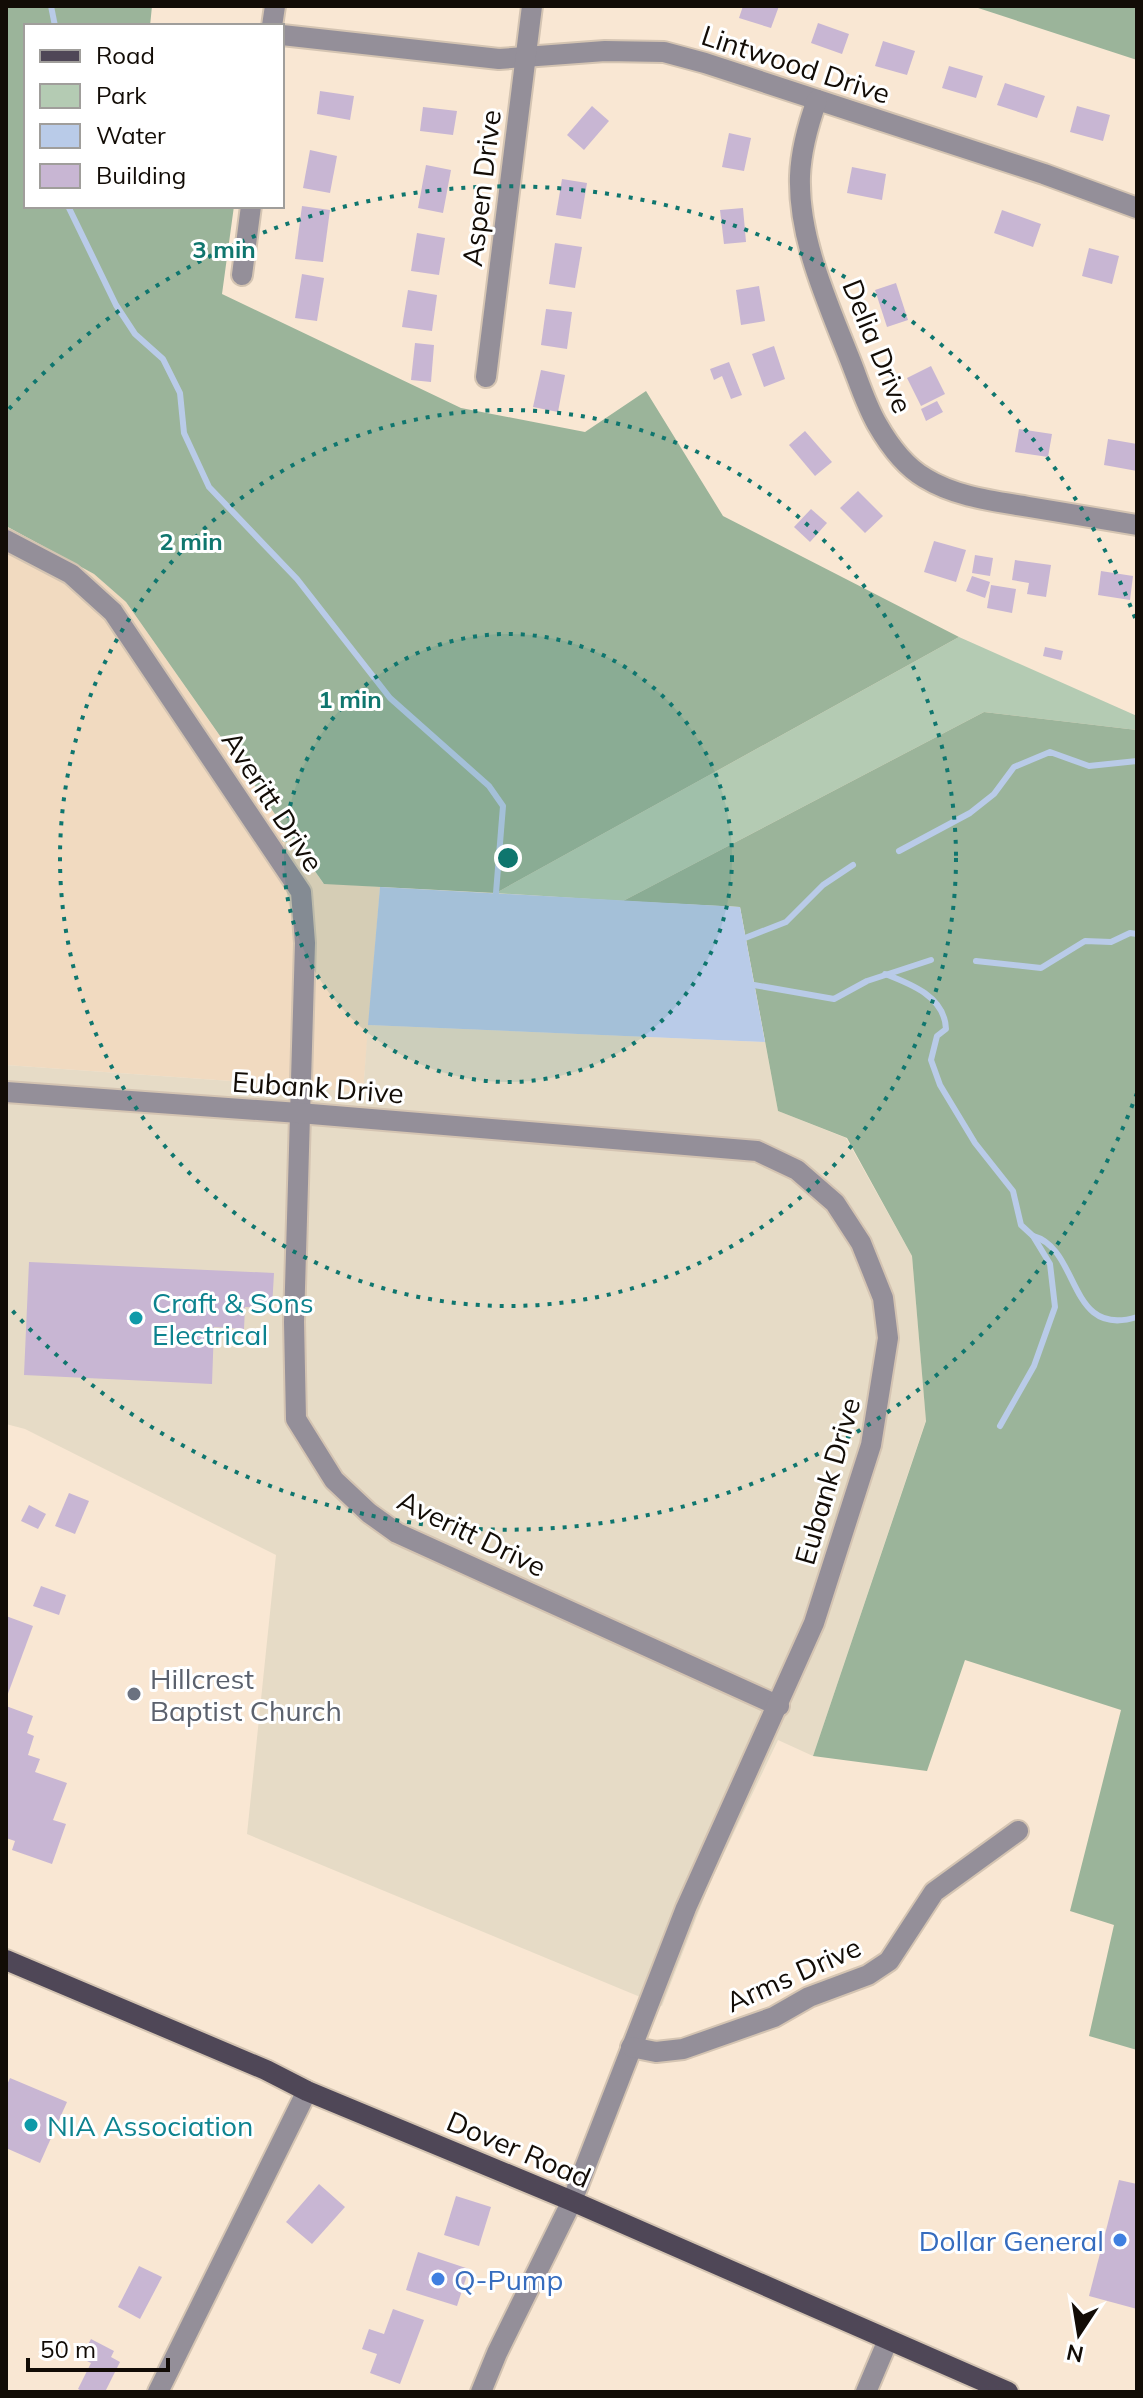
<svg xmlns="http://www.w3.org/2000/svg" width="1143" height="2398" font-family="Mulish,sans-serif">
  <rect width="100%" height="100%" fill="#f9e7d3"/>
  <path fill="#f1dac0" d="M6,526L94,574L126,602L323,883L380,887L363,1093L275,1084L6,1065Z"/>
  <path fill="#e6dbc6" d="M368,1025L765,1042L778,1111L846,1138L912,1256L926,1420L813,1756L778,1740L709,1885L662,2006L247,1834L276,1555L25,1429L6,1424V1065L275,1084L363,1093Z"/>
  <path fill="#b4cbb3" d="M959,637L1137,716V730L984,712L623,901L496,893Z"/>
  <g fill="#9bb49a">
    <path d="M6,6H152L150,26H26V206H234L222,294L461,408L585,432L646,391L723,516L959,637L496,893L324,884L126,602L94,574L6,526Z"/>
    <path d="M972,6H1137V60Z"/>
    <path d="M984,712L1137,730V2050L1089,2036L1114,1925L1070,1911L1121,1710L965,1660L927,1771L813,1756L926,1421L912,1256L847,1138L778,1111L740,907L623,901Z"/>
  </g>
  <path fill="#b9cbe8" d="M380,887L740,907L765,1042L368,1025Z"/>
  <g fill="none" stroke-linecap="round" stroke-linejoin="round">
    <g stroke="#b9cbe8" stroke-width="6">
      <path d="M51,6L55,26"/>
      <path d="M68,206L116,305L135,334L163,359L180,393L184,433L209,487L297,579L390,698L489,786L503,806L496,893"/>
      <path d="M899,851L970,813L994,794L1014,767L1050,752L1089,766L1137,761"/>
      <path d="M745,938L786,922L823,885L853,865"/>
      <path d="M976,961L1041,968L1085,941L1111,942L1130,933L1137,934"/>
      <path d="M885,974C911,984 945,997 946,1029L937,1036L931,1060L940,1085L975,1143L1013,1191L1021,1225L1033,1236L1050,1264L1055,1307L1034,1366L1000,1426"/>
      <path d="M754,985L834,999L867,981L931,960"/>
      <path d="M1033,1236C1081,1249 1067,1339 1137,1317"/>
    </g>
  </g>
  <g fill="#c8b6d3">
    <path d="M743,6H779L771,28L739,18Z"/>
    <path d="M818,23L849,34L842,54L811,43Z"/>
    <path d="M883,41L915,51L907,75L875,66Z"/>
    <path d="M949,66L983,76L976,98L942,88Z"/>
    <path d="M1005,83L1045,96L1037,118L997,105Z"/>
    <path d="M320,91L354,96L350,120L317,114Z"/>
    <path d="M592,106L609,121L584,150L567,135Z"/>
    <path d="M1077,106L1110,115L1103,141L1070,132Z"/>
    <path d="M423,107L457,111L453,135L420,131Z"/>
    <path d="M729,133L751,138L744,171L722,167Z"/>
    <path d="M310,150L337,156L330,193L303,188Z"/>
    <path d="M426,165L451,170L443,213L418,208Z"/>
    <path d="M852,167L886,174L882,200L847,193Z"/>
    <path d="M562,179L587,183L581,219L556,215Z"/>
    <path d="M302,206L330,210L323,262L295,259Z"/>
    <path d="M743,208L746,242L724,244L720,210Z"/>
    <path d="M1002,210L1041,224L1033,247L994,233Z"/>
    <path d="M417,233L445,238L439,275L411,271Z"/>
    <path d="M555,243L582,247L575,288L549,284Z"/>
    <path d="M1089,248L1119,256L1112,284L1082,276Z"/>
    <path d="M302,274L324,278L317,321L295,318Z"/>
    <path d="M896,283L908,320L887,327L875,290Z"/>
    <path d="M759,286L765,321L741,325L736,290Z"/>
    <path d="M408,290L437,295L432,331L402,327Z"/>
    <path d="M546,309L572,312L567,349L541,345Z"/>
    <path d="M415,343L434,345L431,382L411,380Z"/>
    <path d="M774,346L785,379L764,387L752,354Z"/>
    <path d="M729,362L742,395L731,399L722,376L714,380L710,369Z"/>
    <path d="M931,366L945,394L921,406L907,378Z"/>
    <path d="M541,370L565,375L558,412L533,407Z"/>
    <path d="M937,401L943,412L926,421L921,409Z"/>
    <path d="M1019,429L1052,434L1048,457L1015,452Z"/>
    <path d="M805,431L832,462L815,476L789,445Z"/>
    <path d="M1108,439L1137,444V471L1104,465Z"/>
    <path d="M858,491L883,516L865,533L840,508Z"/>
    <path d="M811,509L827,523L810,542L794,527Z"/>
    <path d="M934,541L966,550L956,582L924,572Z"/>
    <path d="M975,555L993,558L990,576L972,573Z"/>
    <path d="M1015,560L1051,565L1046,597L1027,594L1029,583L1012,580Z"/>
    <path d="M1101,571L1133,576L1130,600L1098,595Z"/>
    <path d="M972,576L990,582L985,598L966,591Z"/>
    <path d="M991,585L1016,589L1012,613L987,608Z"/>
    <path d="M1045,647L1063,651L1061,660L1043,656Z"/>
    <path d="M29,1262L274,1273L272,1308L245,1307L244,1329L214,1327L212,1384L24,1375Z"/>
    <path d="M69,1493L89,1501L75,1534L55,1526Z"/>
    <path d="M29,1505L46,1514L38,1529L21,1521Z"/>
    <path d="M41,1586L66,1595L59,1615L33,1606Z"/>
    <path d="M6,1616L33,1626L6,1699Z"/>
    <path d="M6,1706L33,1716L27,1733L34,1736L28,1755L40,1759L35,1772L67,1783L53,1820L66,1824L52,1864L12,1850L15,1841L6,1838Z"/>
    <path d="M10,2078L67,2102L40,2163L6,2148V2087Z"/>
    <path d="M1119,2180L1137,2184V2309L1089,2296Z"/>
    <path d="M319,2184L345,2207L312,2244L286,2222Z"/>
    <path d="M456,2196L491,2207L479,2246L444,2235Z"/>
    <path d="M418,2252L469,2269L457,2306L406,2290Z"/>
    <path d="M139,2266L162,2277L140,2319L118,2307Z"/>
    <path d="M393,2309L424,2320L400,2384L370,2373L377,2354L362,2349L369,2329L384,2334Z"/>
    <path d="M91,2339L114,2351L111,2357L120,2362L105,2392H84L78,2389L91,2363L81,2358Z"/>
  </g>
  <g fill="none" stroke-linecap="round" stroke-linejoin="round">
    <g stroke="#d4c4b2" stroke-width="24">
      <g id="street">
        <path d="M272,26L275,6"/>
        <path d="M282,35L499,59L605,51L664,52L705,63L1044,174L1137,208"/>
        <path d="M817,100C808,125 801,150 800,176C798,238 827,301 849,357C858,379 865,403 877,424C889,445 904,466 925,478C956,497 994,501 1029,507C1065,513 1101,519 1137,525"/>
        <path d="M242,275L251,206"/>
        <path d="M486,377L532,6"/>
        <path d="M6,540L71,574L113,612L301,892L305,943L294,1322L296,1419L334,1480L369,1513L397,1533L779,1706"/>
        <path d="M6,1092L299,1113L757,1151L797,1170L835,1203L861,1243L883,1298L888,1338L871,1445L814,1623L686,1908L572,2201L497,2353L481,2392"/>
        <path d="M631,2047L656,2052L683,2049L774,2017L809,1997L868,1975L889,1961L934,1892L1018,1831"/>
        <path d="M158,2392L307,2091"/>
        <path d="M866,2392L888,2340"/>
      </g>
    </g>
    <g stroke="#d4c4b2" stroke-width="24">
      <path id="primary" d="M6,1960L266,2070L307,2091L572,2201L1008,2392"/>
    </g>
    <use href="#street" stroke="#948f99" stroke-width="20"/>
    <use href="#primary" stroke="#4f4757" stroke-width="20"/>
  </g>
  <circle cx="508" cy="858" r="224" fill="#0f766e" fill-opacity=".12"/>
  <g fill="none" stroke="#0f766e" stroke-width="4" stroke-dasharray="4 8">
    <circle cx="508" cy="858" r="224"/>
    <circle cx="508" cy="858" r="448"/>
    <path d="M1137 1093A671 671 0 0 1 9 1307M9 409A671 671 0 0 1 1137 623"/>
  </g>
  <g fill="#0f9aa8" stroke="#fff" stroke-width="3">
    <circle cx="136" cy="1318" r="8"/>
    <circle cx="31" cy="2125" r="8"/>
  </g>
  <circle fill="#6b7280" stroke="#fff" stroke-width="3" cx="134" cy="1694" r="8"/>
  <g fill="#3f7fe0" stroke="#fff" stroke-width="3">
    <circle cx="1120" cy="2240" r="8"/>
    <circle cx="438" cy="2279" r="8"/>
  </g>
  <g text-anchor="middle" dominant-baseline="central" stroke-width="6" stroke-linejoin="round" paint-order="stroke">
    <g font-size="28" fill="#120c06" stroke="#fff">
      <text transform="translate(796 64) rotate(18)">Lintwood Drive</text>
      <text transform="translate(481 188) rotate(-83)">Aspen Drive</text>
      <text transform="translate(878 346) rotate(68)">Delia Drive</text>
      <text transform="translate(273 801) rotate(57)">Averitt Drive</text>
      <text transform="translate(318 1087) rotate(4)">Eubank Drive</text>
      <text transform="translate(827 1481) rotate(-74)">Eubank Drive</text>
      <text transform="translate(472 1533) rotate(26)">Averitt Drive</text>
      <text transform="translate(793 1974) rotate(-24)">Arms Drive</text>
      <text transform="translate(519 2149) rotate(23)">Dover Road</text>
    </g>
    <g font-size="28" fill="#0d838f" stroke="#fff" text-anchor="start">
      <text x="152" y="1302">Craft &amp; Sons<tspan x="152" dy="32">Electrical</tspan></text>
      <text x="47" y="2125">NIA Association</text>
    </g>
    <g font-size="28" fill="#5b616d" stroke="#fff" text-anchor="start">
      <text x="150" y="1678">Hillcrest<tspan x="150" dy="32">Baptist Church</tspan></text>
    </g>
    <g font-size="28" fill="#366cbe" stroke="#fff" text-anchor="end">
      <text x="1104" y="2240">Dollar General</text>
      <text x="454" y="2279" text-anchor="start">Q-Pump</text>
    </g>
  </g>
  <circle cx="508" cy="858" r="12" fill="#0f766e" stroke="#fff" stroke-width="4"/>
  <g font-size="24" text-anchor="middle" font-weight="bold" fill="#0f766e" stroke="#fff" stroke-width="6" stroke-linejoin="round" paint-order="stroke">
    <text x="224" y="258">3 min</text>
    <text x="191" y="550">2 min</text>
    <text x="350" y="708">1 min</text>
  </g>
  <rect width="1143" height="2398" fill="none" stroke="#120c06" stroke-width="16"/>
  <rect x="24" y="24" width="260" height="184" fill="#ffffff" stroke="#a09e9b" stroke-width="2"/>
  <rect x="40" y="50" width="40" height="12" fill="#4f4757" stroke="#a09e9b" stroke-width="2"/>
  <text x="96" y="64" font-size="24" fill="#120c06">Road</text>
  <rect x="40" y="84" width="40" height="24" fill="#b4cbb3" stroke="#a09e9b" stroke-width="2"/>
  <text x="96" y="104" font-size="24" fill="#120c06">Park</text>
  <rect x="40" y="124" width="40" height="24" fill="#b9cbe8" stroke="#a09e9b" stroke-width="2"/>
  <text x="96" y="144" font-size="24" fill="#120c06">Water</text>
  <rect x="40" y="164" width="40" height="24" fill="#c8b6d3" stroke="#a09e9b" stroke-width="2"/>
  <text x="96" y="184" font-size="24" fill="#120c06">Building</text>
  <g transform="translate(1079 2334) rotate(192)" stroke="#ffffff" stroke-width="6" paint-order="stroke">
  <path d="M0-6L14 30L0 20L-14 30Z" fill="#120c06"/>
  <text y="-12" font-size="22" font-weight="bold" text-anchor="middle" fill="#120c06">N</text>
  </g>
  <path d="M28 2358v12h140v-12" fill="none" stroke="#120c06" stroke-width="4"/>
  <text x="40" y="2358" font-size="24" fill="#120c06" stroke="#ffffff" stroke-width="6" paint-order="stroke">50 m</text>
</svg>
